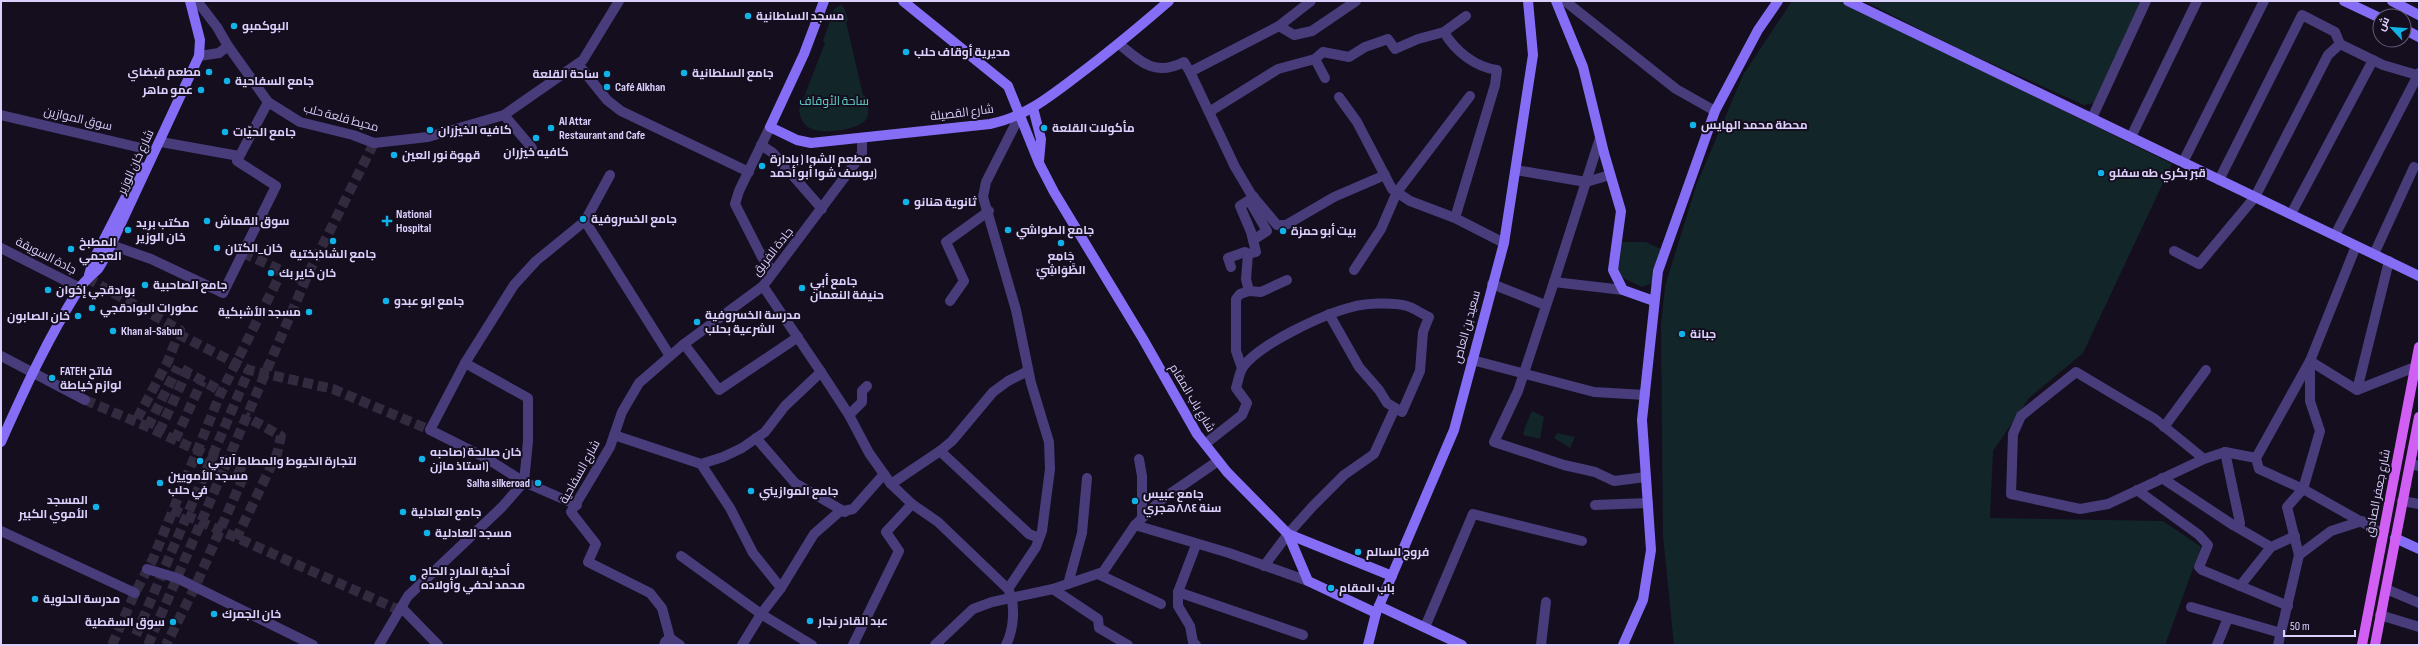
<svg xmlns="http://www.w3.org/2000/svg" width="2420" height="646" font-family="'Sofia Sans Condensed',Cairo,sans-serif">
  <rect width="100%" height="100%" fill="#140e1f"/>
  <g fill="#122629">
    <path d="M1792,1H1843L2172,164L2083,353L2029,398L1993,451L1990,518L2163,521L2201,547L2165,645H1674L1663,535L1661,326L1665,286L1696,186L1743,75Z"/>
    <path d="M1864,1H2144L2098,95L2093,103L2084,105L1959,49Z"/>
    <path d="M841,5L845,10L848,20L846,22L863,95L866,97C867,103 870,111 867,118C861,130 821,135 810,128C803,125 800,117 799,110L825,43L823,41L834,9Z"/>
    <path d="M1622,242H1646L1661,249L1652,283L1642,287L1621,277L1616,268Z"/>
    <path d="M1532,411L1544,417L1540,439L1523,435L1525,427Z"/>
    <path d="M1557,433L1575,437L1570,448L1554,438Z"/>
  </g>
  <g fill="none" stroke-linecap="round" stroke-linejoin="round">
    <g stroke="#322b40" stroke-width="10" stroke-dasharray="10 5" stroke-linecap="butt">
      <path d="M243,253L305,281"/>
      <path d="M87,278L180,330L168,361L136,421"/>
      <path d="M178,334L249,370L333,389L430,430"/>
      <path d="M182,369L222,392"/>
      <path d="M85,400L148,427L245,473L195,587L166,645"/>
      <path d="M148,427L178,367"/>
      <path d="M159,432L187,372"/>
      <path d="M175,440L202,381"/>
      <path d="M172,509L399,610"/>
      <path d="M236,539L277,454L281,436L245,416"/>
      <path d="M136,635L249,370"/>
      <path d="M112,645L135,593L153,559L220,395L282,271"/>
      <path d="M148,645L309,272L374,143"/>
    </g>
    <g stroke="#483c7b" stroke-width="10">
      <path d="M197,1L217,27L228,46L219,53L199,56"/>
      <path d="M1311,1L1279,26L1190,72L1235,167L1251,194L1277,225H1286L1334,197L1385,175"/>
      <path d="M1565,1L1676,89L1715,111"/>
      <path d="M1279,26L1294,35L1312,31L1356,1"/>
      <path d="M1444,32C1455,51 1475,67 1497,70L1495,85L1455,218"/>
      <path d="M1119,44C1141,62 1155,77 1184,62L1190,72"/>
      <path d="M228,46L268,102L300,122L353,135L374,143L428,137L504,115L583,60L619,1"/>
      <path d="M1315,59L1325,78"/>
      <path d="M578,64L607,100L621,111L749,172"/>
      <path d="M1339,97L1357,122L1392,189L1410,201L1455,218L1504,243"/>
      <path d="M1209,112L1278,69L1315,59L1323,52L1349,57L1365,47L1388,39L1395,49L1418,39L1444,32L1466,16"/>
      <path d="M1,115L150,150"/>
      <path d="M504,115L532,148"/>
      <path d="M2092,118L2146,1"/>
      <path d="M770,127L739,191L735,204L762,257L773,272"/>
      <path d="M2131,137L2197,1"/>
      <path d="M161,142L239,156"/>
      <path d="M761,145L773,153L822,209"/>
      <path d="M2183,162L2264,1"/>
      <path d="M1516,170L1586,182L1610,175"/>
      <path d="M2219,180L2302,15L2335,32L2340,44"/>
      <path d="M1249,200L1267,231L1253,240"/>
      <path d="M2291,214L2373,60"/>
      <path d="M585,221L670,356"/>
      <path d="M2335,235L2419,73"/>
      <path d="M111,245L151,259L223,293L276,186L237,161L268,102"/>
      <path d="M1,248L80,288"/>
      <path d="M2174,251L2199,264L2255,197L2328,55L2340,44L2383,65L2417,75"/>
      <path d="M2374,254L2414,167"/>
      <path d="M1231,267L1228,258L1245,252L1248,254"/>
      <path d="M1354,270L1381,229L1397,192L1470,96"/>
      <path d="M1554,282L1600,138"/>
      <path d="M1492,284L1545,305"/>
      <path d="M763,286L821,372L849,415L869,453L891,484L912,504L938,522L1008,589C1016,604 1014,629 1006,645"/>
      <path d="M1623,290L1554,282L1518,391L1494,442L1564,465L1595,472L1614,481L1646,477"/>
      <path d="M1249,291L1261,292L1287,280"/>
      <path d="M950,301L964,281L946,242L989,211"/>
      <path d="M684,344L719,390L798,337"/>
      <path d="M1,356L85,400"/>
      <path d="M1472,360L1594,392L1645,395"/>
      <path d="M2310,361L2357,390L2415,367"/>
      <path d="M1242,368L1236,351V299L1240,294L1249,291L1246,279L1248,254L1256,252L1251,232L1240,206L1254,197"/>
      <path d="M2357,390L2389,261"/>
      <path d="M849,415L862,402V391L867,386"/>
      <path d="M2164,427L2206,370"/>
      <path d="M614,435L701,464L723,457L742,448L765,432L785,406L821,372"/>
      <path d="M756,438L795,483L845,512"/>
      <path d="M1205,444L1242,415L1247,403L1236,388C1238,382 1239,373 1243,367C1259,344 1324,314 1352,307C1365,303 1393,302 1407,306C1414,308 1422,314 1429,317L1423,332L1420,371L1402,412L1387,403L1379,390L1359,367L1329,314"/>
      <path d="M940,451L1029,534L1039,538"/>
      <path d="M2256,458L2310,361L2356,246"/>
      <path d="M1139,459L1142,476V517"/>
      <path d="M2204,459L2155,419L2076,372L2021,416L2013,434L2011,494L2080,509L2108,504L2204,459L2225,452L2256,458L2259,469L2303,489L2383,534"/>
      <path d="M701,464L730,508L753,553L781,588"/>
      <path d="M2410,464L2419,466"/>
      <path d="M2162,478L2233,525L2240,523L2225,452"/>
      <path d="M891,484L940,451L952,441L993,392L1008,381L1028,371"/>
      <path d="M2137,490L2199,535L2208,545L2199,567L2202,570L2288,606"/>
      <path d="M2402,501L2419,504"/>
      <path d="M577,505L524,482L486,458L430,430L465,363L514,285L536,261L585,221L610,175"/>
      <path d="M1595,505L1648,503"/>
      <path d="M1135,525L1161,500L1218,461"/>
      <path d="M2233,525L2271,547L2295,536"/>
      <path d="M1,531L135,593"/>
      <path d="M1196,545L1178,592V606L1190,626L1193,642L1196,645"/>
      <path d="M2299,555L2331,531L2362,521"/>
      <path d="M681,556L761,614L812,645"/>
      <path d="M1264,566L1288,534L1313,506L1344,475L1374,454L1395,408"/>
      <path d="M147,569L177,578L313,645"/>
      <path d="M1098,574L1161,604"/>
      <path d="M1068,584L1082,533L1087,478"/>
      <path d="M2240,586L2271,547"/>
      <path d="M1008,589L1036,547L1042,531L1050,469L1049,442L1031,383L1016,310L983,197L986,182L1020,115"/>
      <path d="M1053,589L1098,619L1099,628L1128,645"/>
      <path d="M2386,589L2419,603"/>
      <path d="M1178,592L1303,635"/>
      <path d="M401,607L438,645"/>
      <path d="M2191,607L2281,633"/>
      <path d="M2380,615L2419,627"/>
      <path d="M1425,627L1473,514L1582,541"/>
      <path d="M670,638L662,608L650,593L588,562L596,544L571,512L610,447L622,412L639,383L684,344L763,286L856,162L862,153V138"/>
      <path d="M379,645L408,596L502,507L524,482L528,441V398L465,363"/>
      <path d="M664,645L665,642L670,638L680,645"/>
      <path d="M742,645L761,614L781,588L814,534L839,512L853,509L884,474"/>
      <path d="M853,645L899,551L886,532L912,504"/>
      <path d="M935,645L973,609L992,602L1053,589L1103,572L1135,525L1229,553L1308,581"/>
      <path d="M1541,645L1546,602"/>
      <path d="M2217,645L2228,618"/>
      <path d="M2278,645L2299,555L2287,507L2303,489L2320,431L2310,401V361"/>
    </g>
    <g stroke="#856ef5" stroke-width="10">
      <path d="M824,1L804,54L770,127L797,140L811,143L990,124C1025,117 1049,97 1077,76C1109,52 1139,27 1169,1"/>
      <path d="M903,1L1008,86L1039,163L1054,192L1143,339L1197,434L1227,472L1288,534L1392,576"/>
      <path d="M1556,1L1583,67L1604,153L1621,211L1613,270L1623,290L1654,301"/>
      <path d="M1848,1L2419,276"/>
      <path d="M2344,1L2380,18"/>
      <path d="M2392,1L2419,15"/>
      <path d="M2404,29L2419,37"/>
      <path d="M1033,108L1041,139L1039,161"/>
      <path d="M89,275L93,261L141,167"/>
      <path d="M1,442C24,390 48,338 79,289C85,280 91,276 98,269C103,262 107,253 111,245L199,56L200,40L190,1"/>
      <path d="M1288,534L1308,581L1376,613"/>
      <path d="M2395,538L2419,549"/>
      <path d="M1379,606L1462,645"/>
      <path d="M1368,645L1376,613L1454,430L1504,243L1533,55L1528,1"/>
      <path d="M1623,645L1643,600L1651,550L1642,420L1658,271L1715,111L1758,30L1778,1"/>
    </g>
    <g stroke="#d25ff4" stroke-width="10">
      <path d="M2362,645L2419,347"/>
      <path d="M2375,645L2419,417"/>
    </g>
  </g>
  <g fill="#10b2e8" stroke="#140e1f" stroke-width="1.5">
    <circle cx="748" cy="16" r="4"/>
    <circle cx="234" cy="26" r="4"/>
    <circle cx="906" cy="52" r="4"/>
    <circle cx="209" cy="72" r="4"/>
    <circle cx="684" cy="73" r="4"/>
    <circle cx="607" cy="74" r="4"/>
    <circle cx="227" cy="81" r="4"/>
    <circle cx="607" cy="87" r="4"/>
    <circle cx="201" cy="90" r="4"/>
    <circle cx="1693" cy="125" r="4"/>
    <circle cx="551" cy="128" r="4"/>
    <circle cx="1044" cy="128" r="4"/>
    <circle cx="430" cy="130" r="4"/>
    <circle cx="225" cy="132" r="4"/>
    <circle cx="536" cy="138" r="4"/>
    <circle cx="394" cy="155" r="4"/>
    <circle cx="762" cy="166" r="4"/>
    <circle cx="2101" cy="173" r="4"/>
    <circle cx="906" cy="202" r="4"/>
    <circle cx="583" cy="219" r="4"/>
    <circle cx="207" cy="221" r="4"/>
    <path d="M385 215h4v4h4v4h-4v4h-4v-4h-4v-4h4z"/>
    <circle cx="128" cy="230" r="4"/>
    <circle cx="1008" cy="230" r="4"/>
    <circle cx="1283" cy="231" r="4"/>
    <circle cx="333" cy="241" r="4"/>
    <circle cx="1061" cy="243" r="4"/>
    <circle cx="217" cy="248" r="4"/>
    <circle cx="71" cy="249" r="4"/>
    <circle cx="271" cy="273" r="4"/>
    <circle cx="145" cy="285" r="4"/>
    <circle cx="802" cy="288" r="4"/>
    <circle cx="48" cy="290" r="4"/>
    <circle cx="386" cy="301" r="4"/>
    <circle cx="92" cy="308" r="4"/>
    <circle cx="309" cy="312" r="4"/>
    <circle cx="78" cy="316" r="4"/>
    <circle cx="697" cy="322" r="4"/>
    <circle cx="113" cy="331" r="4"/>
    <circle cx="1682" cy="334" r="4"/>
    <circle cx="52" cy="378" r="4"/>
    <circle cx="422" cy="459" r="4"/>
    <circle cx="200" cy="461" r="4"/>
    <circle cx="160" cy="483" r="4"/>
    <circle cx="538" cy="483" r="4"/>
    <circle cx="751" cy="491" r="4"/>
    <circle cx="1135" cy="501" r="4"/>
    <circle cx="96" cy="507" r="4"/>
    <circle cx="403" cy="512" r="4"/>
    <circle cx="427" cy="533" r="4"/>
    <circle cx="1358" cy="552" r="4"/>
    <circle cx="413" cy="578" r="4"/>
    <circle cx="1331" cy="588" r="4"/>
    <circle cx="35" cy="599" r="4"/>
    <circle cx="214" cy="614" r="4"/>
    <circle cx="810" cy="621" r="4"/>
    <circle cx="173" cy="622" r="4"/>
  </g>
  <g text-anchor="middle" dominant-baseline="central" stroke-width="4" stroke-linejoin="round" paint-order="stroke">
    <g font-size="12" font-weight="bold" fill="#dbd0fc" stroke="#140e1f" text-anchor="start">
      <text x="756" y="16">مسجد السلطانية</text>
      <text x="242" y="26">البوكمبو</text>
      <text x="914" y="52">مديرية أوقاف حلب</text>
      <text x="201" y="72" text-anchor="end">مطعم قبضاي</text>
      <text x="692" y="73">جامع السلطانية</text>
      <text x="599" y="74" text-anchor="end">ساحة القلعة</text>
      <text x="235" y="81">جامع السفاحية</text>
      <text x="615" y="87">Café Alkhan</text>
      <text x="193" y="90" text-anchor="end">عمو ماهر</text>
      <text x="559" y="121">Al Attar<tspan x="559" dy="14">Restaurant and Cafe</tspan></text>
      <text x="1701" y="125">محطة محمد الهايس</text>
      <text x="1052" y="128">مأكولات القلعة</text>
      <text x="438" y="130">كافيه الخيزران</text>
      <text x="233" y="132">جامع الحيّات</text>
      <text x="536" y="152" text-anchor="middle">كافيه خيزران</text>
      <text x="402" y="155">قهوة نور العين</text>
      <text x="770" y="159">مطعم الشوا ( بإدارة<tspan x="770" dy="14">يوسف شوا أبو أحمد)</tspan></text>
      <text x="2109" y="173">قبر بكري طه سفلو</text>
      <text x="914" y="202">ثانوية هنانو</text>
      <text x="396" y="214">National<tspan x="396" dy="14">Hospital</tspan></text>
      <text x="591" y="219">جامع الخسروفية</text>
      <text x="215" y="221">سوق القماش</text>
      <text x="136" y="223">مكتب بريد<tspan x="136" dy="14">خان الوزير</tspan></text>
      <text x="1016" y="230">جامع الطواشي</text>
      <text x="1291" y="231">بيت أبو حمزة</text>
      <text x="79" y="242">المطبخ<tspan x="79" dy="14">العجمي</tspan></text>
      <text x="225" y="248">خان_الكتان</text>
      <text x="333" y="254" text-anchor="middle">جامع الشاذبختية</text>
      <text x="1061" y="256" text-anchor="middle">جَامِع<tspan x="1061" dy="14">الطَّوَاشِيّ</tspan></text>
      <text x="279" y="273">خان خاير بك</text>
      <text x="810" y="281">جامع أبي<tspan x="810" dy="14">حنيفة النعمان</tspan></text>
      <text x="153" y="285">جامع الصاحبية</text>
      <text x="56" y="290">بوادقجي إخوان</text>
      <text x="394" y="301">جامع ابو عبدو</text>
      <text x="100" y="308">عطورات البوادقجي</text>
      <text x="301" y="312" text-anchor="end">مسجد الأشبكية</text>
      <text x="705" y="315">مدرسة الخسروفية<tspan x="705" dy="14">الشرعية بحلب</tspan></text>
      <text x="70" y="316" text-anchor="end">خان الصابون</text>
      <text x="121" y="331">Khan al-Sabun</text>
      <text x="1690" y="334">جبانة</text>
      <text x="60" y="371">FATEH فاتح<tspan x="60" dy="14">لوازم خياطة</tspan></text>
      <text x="430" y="452">خان صالحة (صاحبه<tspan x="430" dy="14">استاذ مازن)</tspan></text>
      <text x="208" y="461">لتجارة الخيوط والمطاط آلاتي</text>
      <text x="168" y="476">مسجد الأمويين<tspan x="168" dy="14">في حلب</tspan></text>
      <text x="530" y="483" text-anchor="end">Salha silkeroad</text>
      <text x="759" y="491">جامع الموازيني</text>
      <text x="1143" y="494">جامع عبيس<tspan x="1143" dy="14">سنة ٨٨٤هجري</tspan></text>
      <text x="88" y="500" text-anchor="end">المسجد<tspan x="88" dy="14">الأموي الكبير</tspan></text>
      <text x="411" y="512">جامع العادلية</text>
      <text x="435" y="533">مسجد العادلية</text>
      <text x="1366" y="552">فروج السالم</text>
      <text x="421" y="571">أحذية المارد الحاج<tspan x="421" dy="14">محمد لحفي وأولاده</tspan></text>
      <text x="1339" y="588">باب المقام</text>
      <text x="43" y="599">مدرسة الحلوية</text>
      <text x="222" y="614">خان الجمرك</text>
      <text x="818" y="621">عبد القادر نجار</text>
      <text x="165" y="622" text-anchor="end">سوق السقطية</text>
    </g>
    <g font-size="12" fill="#61d6ca" stroke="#140e1f">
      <text x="834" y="101">ساحة الأوقاف</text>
    </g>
    <g font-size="12" fill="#dbd0fc" stroke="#140e1f">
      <text transform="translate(962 113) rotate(-7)">شارع القصيلة</text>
      <text transform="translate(341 118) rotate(15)">محيط قلعة حلب</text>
      <text transform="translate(78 119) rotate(13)">سوق الموازين</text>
      <text transform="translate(136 162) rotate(-65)">شارع خان الوزير</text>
      <text transform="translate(773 252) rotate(-52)">جادة الفريق</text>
      <text transform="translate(46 256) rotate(27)">جادة السويقة</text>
      <text transform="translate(1467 327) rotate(-75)">سعيد بن العاص</text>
      <text transform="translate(1192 398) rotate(59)">شارع باب المقام</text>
      <text transform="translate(580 472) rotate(-61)">شارع السفاحية</text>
      <text transform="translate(2378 493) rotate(-79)">شارع جعفر الصادق</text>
    </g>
  </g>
  <rect width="2420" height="646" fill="none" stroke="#dbd0fc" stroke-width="4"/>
  <g transform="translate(2392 28) rotate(296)"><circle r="19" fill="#140e1f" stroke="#645c77"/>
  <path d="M0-3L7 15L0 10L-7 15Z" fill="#10b2e8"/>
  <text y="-6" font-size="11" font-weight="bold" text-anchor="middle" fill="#dbd0fc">ش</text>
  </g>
  <path d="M2284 630v6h71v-6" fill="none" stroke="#dbd0fc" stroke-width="2"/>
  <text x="2290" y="630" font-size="12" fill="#dbd0fc" stroke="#140e1f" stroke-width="3" paint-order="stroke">50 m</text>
</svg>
